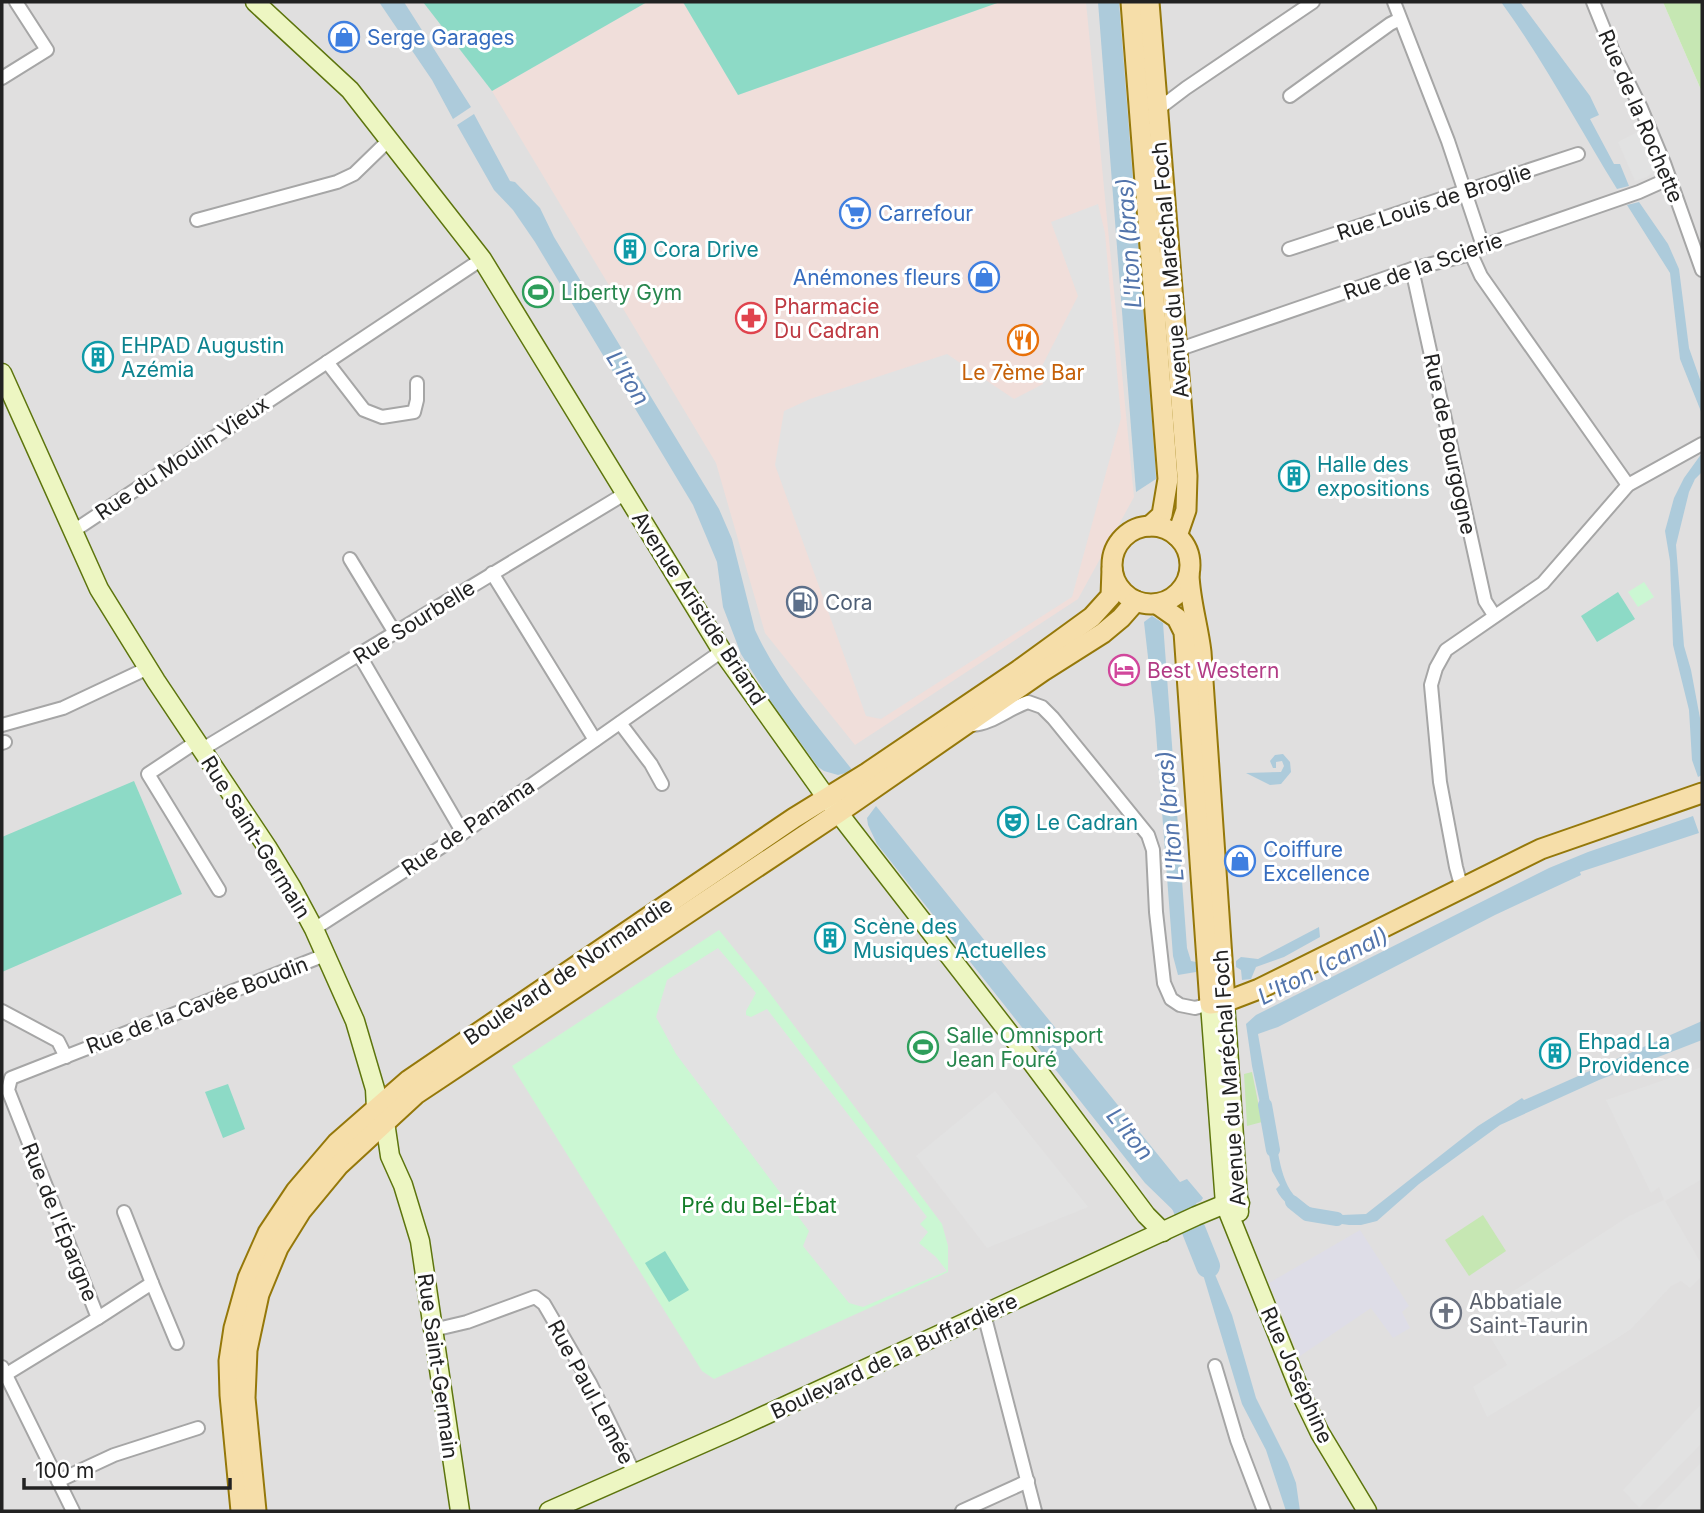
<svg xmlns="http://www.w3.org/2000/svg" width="1704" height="1513" font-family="Inter,sans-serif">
  <rect width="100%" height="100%" fill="#f1efe9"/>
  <path fill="#e0dfdf" d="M2,2H1663L1702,92V1511H2Z"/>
  <path fill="#f0deda" d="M647,2H683L738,95L1000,2H1086L1134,497L1078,599L855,745L765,633L716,463L492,91Z"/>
  <g fill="#c6e7b3">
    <path d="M1663,2H1702V92Z"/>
    <path d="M1252,1072L1262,1122L1247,1126L1244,1074Z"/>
    <path d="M1483,1215L1506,1251L1469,1276L1445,1240Z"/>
  </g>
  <g fill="#cbf7d3">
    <path d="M1644,582L1654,597L1638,607L1628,592Z"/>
    <path d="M719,930L766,988L942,1224L948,1246V1272L714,1379L702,1371L512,1066Z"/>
  </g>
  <g fill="#8ddac6">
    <path d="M423,2H647L492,91Z"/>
    <path d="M683,2H1000L738,95Z"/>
    <path d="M1618,592L1635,619L1597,642L1581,616Z"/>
    <path d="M134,781L182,894L2,972V837Z"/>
    <path d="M228,1084L245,1129L223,1138L205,1092Z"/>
    <path d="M665,1251L689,1290L669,1302L645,1263Z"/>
  </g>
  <g fill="#e2e2e2">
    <path d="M1641,130L1657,169L1647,177L1635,181L1618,142Z"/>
    <path d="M1098,204L1105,233L1121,418L1072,597L881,719L866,716L775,465L784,411L810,399L947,354L1014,399L1043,384L1041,368L1078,296L1051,222Z"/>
    <path d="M862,828L1149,1196L1143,1200L858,831Z"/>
    <path d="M718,948L756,993L746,1011V1015L751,1017L767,1009L927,1217L920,1224L928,1232L919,1243L936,1257L947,1271L863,1307L849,1303L803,1246L809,1231L676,1054L656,1017L667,980Z"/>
    <path d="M1702,1067V1179L1665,1201L1702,1265V1276L1690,1288L1681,1281L1671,1286L1631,1329L1616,1339L1487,1417L1473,1387L1507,1365L1477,1315L1629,1216L1664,1200L1659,1187L1651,1193L1606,1100Z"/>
    <path d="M995,1091L1088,1207L987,1248L916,1156Z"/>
    <path d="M1702,1403V1443L1639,1508L1623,1490Z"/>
    <path d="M1702,1461V1511H1654L1662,1503Z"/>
  </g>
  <path fill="#dedde7" d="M1360,1230L1409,1306L1402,1312L1410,1328L1393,1338L1371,1308L1300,1356L1269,1283Z"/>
  <g fill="#adcbdb">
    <path d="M379,2H404L471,107L453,119L432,80Z"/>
    <path d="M1098,2H1119L1155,460L1156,479L1136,492Z"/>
    <path d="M1501,2H1520L1590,96L1599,115L1590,119L1614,164H1620L1629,186L1617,189C1578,126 1544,61 1501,2Z"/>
    <path d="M474,114L510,181L515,182L540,208L554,237L719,509L732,539L755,630C779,682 818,726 853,771L838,775L824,771L818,767L772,703L741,654L723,607L717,562L693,505L535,242L513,210L494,190L457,125Z"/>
    <path d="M1639,202L1668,244L1679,269L1689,348L1702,385V414L1680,359L1670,273L1627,205Z"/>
    <path d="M1702,453V472L1695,479L1689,492L1676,545L1684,646L1691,670L1700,718L1702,775L1698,777L1692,760L1689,710L1673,645L1670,561L1665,531L1674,498L1684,478Z"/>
    <path d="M1152,616L1163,623L1187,948L1191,961L1196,962V972L1178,975L1173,956L1155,719L1144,622Z"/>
    <path d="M1283,754L1290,762L1291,772L1281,784L1270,785L1246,773L1281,772L1284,766L1282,761L1276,762V768H1273L1270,761L1275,755Z"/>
    <path d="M876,806L1180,1182L1187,1179L1203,1198L1201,1201L1176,1213L1145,1183L877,844L868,825L867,818Z"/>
    <path d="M1693,816L1699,833L1580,872L1581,875L1495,915L1278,1027L1258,1034L1273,1120L1264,1122L1252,1066L1246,1024L1256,1015L1549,868L1588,852Z"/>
    <path d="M1319,927L1320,937L1284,957L1256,967L1251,979L1242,980L1241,970L1236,967V961L1241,957L1258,959Z"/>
    <path d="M1702,1021V1040L1599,1080L1500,1125L1419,1184L1377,1221L1361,1225H1349L1314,1220L1322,1211L1342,1215L1366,1214L1478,1126L1522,1098L1524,1100L1531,1097Z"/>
    <path d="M1274,1130C1280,1160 1281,1196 1312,1208L1303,1218C1295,1208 1282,1203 1276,1189L1280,1185L1272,1171L1265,1133Z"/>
    <path d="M1203,1234L1211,1265L1232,1315L1256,1398L1288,1462L1296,1483L1300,1511H1286L1266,1450L1242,1404L1192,1238Z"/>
  </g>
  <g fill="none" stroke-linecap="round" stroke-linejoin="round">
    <g stroke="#adcbdb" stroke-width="14">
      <path d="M1265,1105L1273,1150"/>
      <path d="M1292,1202L1307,1214L1337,1219"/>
    </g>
    <path stroke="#adcbdb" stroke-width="24" d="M1180,1196L1208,1266"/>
    <g stroke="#a6a6a6" stroke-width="16">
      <g id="street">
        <path d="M1394,2L1448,141L1483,246"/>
        <path d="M1593,2L1614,54L1641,108L1664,163L1702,270"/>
        <path d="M2,78L47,50L16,2"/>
        <path d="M1290,96L1390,24L1400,19"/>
        <path d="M1157,110L1186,88L1313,2"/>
        <path d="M197,220L337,182L354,174L390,139"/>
        <path d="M1289,249L1578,154"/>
        <path d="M1471,254L1481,276L1628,485"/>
        <path d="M1412,269L1485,601L1494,615"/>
        <path d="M1177,350L1412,269L1471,254L1483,246L1639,192L1668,179"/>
        <path d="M327,362L364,410L382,417L414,412L417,400V383"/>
        <path d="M72,532L482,259"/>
        <path d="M350,559L395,633"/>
        <path d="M492,573L595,740"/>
        <path d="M360,656L463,833"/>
        <path d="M620,723L651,764L662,784"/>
        <path d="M2,725L63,708L148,668"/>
        <path d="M972,725C992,724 1009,708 1028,702L1042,707L1053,718L1148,835L1153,850L1156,912L1164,983L1171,999L1180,1005L1195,1008L1210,1004"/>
        <path d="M196,742L148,774L219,890"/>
        <path d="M2,743L5,742"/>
        <path d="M201,750L626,493"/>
        <path d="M1462,889L1456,867L1440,782L1431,685L1436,668L1446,650L1543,583L1628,485L1702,444"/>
        <path d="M314,929L463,833L722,651"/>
        <path d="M2,1011L58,1041L66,1057"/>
        <path d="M124,1212L152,1283"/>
        <path d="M984,1314L1035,1511"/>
        <path d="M98,1318L152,1283L177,1343"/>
        <path d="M433,1330L467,1322L535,1297L544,1304L590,1383L634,1473"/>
        <path d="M1215,1366L1237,1440L1264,1511"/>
        <path d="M2,1367L73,1511"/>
        <path d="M5,1375L98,1318L8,1090L11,1078L325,955"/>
        <path d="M58,1481L114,1455L198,1428"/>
        <path d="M962,1511L1028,1481"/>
      </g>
    </g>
    <g stroke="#5d750d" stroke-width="21">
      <g id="secondary">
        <path d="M255,2L350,90L482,259L722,651L826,797L1027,1056L1146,1215L1163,1232"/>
        <path d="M2,373L99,589L156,681L267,847L292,888L314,929L355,1021L375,1089L376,1108L385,1122L390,1156L403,1185L420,1241L460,1511"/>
        <path d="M1225,1002L1239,1212"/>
        <path d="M1210,1004L1225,1204L1303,1398L1320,1433L1367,1511"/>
        <path d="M549,1511L733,1430L1196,1216L1225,1204L1240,1203"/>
      </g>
    </g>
    <g stroke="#95780a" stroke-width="23">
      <g id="primary">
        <path d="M1131,2L1168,479L1162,515L1150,526"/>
        <path d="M1149,2L1187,476L1186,510L1177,536"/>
        <circle cx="1151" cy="565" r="39"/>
        <path d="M1189,575C1190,601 1198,626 1201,652L1225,1002"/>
        <path d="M1157,604L1177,618L1184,632L1210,1004L1225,1002L1259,989L1541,849L1702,793"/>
        <path d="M241,1511L230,1395L229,1361L234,1328L248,1278L268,1233L296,1191L337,1143L409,1080L794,818L867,773L1019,670L1092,617L1111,596L1112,569"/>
        <path d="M256,1511L245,1398L247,1350L259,1294L278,1248L301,1211L339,1165L416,1094L838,813L1043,671L1103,633L1121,618L1136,601"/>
      </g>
    </g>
    <use href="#street" stroke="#fff" stroke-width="12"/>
    <use href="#secondary" stroke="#edf6c2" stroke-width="18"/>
    <use href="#primary" stroke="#f6dea9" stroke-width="19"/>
  </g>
  <defs>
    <g id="shop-ring" transform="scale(1.575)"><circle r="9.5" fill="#fff" stroke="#3f7fe0" stroke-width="1.5"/><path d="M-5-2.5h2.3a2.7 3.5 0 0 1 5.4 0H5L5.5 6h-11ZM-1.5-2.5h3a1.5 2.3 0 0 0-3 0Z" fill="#3f7fe0"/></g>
    <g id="supermarket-ring" transform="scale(1.575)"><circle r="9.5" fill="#fff" stroke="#3f7fe0" stroke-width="1.5"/><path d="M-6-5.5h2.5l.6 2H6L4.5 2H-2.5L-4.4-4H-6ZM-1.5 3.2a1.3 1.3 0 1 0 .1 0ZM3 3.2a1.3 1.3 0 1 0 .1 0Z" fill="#3f7fe0"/></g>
    <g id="building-ring" transform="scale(1.575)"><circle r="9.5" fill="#fff" stroke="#0f9aa8" stroke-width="1.5"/><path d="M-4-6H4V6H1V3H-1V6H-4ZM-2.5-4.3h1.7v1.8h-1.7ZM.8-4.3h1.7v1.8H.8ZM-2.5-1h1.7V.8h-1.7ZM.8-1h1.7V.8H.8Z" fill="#0f9aa8"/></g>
    <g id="stadium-ring" transform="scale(1.575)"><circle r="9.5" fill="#fff" stroke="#2e9e5b" stroke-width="1.5"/><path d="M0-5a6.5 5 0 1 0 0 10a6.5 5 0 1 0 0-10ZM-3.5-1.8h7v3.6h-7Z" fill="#2e9e5b"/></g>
    <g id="pharmacy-ring" transform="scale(1.575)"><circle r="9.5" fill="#fff" stroke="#e0444e" stroke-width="1.5"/><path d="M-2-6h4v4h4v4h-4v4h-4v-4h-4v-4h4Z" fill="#e0444e"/></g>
    <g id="restaurant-ring" transform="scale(1.575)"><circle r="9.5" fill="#fff" stroke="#e8710a" stroke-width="1.5"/><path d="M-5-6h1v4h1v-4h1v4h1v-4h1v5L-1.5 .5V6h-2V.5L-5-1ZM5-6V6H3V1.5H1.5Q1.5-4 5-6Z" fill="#e8710a"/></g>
    <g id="fuel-ring" transform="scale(1.575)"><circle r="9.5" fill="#fff" stroke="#5c6f8a" stroke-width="1.5"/><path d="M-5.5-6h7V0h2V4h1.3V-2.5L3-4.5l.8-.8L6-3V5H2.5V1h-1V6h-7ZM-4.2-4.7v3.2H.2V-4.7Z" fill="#5c6f8a"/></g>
    <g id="hotel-ring" transform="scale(1.575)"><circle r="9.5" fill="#fff" stroke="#d1479c" stroke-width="1.5"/><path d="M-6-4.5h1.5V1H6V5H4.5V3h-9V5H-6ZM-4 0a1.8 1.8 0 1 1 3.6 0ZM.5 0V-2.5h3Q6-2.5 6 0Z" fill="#d1479c"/></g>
    <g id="theatre-ring" transform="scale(1.575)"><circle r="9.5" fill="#fff" stroke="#0f9aa8" stroke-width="1.5"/><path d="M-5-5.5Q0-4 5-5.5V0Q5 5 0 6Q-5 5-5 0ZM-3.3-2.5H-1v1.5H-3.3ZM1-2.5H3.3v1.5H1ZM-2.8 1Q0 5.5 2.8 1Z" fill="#0f9aa8"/></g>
    <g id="church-ring" transform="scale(1.575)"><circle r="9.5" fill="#fff" stroke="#6b7280" stroke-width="1.5"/><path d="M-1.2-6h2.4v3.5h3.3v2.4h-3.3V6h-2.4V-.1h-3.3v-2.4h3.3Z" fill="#6b7280"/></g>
  </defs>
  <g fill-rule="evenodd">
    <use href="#shop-ring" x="344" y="37"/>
    <use href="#supermarket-ring" x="855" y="213"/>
    <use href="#building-ring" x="630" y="249"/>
    <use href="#shop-ring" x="984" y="277"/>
    <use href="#stadium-ring" x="538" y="292"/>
    <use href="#pharmacy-ring" x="751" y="318"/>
    <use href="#restaurant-ring" x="1023" y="340"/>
    <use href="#building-ring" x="98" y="357"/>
    <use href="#building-ring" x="1294" y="476"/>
    <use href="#fuel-ring" x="802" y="602"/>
    <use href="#hotel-ring" x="1124" y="670"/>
    <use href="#theatre-ring" x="1013" y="822"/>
    <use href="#shop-ring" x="1240" y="861"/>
    <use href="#building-ring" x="830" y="938"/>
    <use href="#stadium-ring" x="923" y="1047"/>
    <use href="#building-ring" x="1555" y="1053"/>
    <use href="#church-ring" x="1446" y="1313"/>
  </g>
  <g text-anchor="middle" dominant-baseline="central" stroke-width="6" stroke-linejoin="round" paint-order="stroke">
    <g font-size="21" fill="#366cbe" stroke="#fff" text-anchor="start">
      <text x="367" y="37">Serge Garages</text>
      <text x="878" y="213">Carrefour</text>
      <text x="961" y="277" text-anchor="end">Anémones fleurs</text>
      <text x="1263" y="849">Coiffure<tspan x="1263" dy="24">Excellence</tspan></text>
    </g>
    <g font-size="21" fill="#222" stroke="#fff">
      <text transform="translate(1641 116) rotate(67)">Rue de la Rochette</text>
      <text transform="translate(1434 202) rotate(-18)">Rue Louis de Broglie</text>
      <text transform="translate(1423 266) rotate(-19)">Rue de la Scierie</text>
      <text transform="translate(1170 270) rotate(-95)">Avenue du Maréchal Foch</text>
      <text transform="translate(1450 444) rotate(78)">Rue de Bourgogne</text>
      <text transform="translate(182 458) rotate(-34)">Rue du Moulin Vieux</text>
      <text transform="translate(699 608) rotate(57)">Avenue Aristide Briand</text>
      <text transform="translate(414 622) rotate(-32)">Rue Sourbelle</text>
      <text transform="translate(468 827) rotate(-34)">Rue de Panama</text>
      <text transform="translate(256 837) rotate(58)">Rue Saint-Germain</text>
      <text transform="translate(568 971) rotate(-34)">Boulevard de Normandie</text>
      <text transform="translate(197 1005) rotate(-21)">Rue de la Cavée Boudin</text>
      <text transform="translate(1229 1078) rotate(-94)">Avenue du Maréchal Foch</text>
      <text transform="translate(60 1222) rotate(68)">Rue de l'Épargne</text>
      <text transform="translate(894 1356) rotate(-25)">Boulevard de la Buffardière</text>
      <text transform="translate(438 1366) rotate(82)">Rue Saint-Germain</text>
      <text transform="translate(1297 1375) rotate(66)">Rue Joséphine</text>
      <text transform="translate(591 1392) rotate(62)">Rue Paul Lemée</text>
    </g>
    <g font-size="21" fill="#0d838f" stroke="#fff" text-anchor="start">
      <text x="653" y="249">Cora Drive</text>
      <text x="121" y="345">EHPAD Augustin<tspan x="121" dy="24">Azémia</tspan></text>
      <text x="1317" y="464">Halle des<tspan x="1317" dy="24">expositions</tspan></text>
      <text x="1036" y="822">Le Cadran</text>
      <text x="853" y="926">Scène des<tspan x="853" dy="24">Musiques Actuelles</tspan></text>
      <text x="1578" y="1041">Ehpad La<tspan x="1578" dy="24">Providence</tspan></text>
    </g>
    <g font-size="21" fill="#27864d" stroke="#fff" text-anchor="start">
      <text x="561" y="292">Liberty Gym</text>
      <text x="946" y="1035">Salle Omnisport<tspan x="946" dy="24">Jean Fouré</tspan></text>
    </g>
    <g font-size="21" fill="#be3a42" stroke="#fff" text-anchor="start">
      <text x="774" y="306">Pharmacie<tspan x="774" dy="24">Du Cadran</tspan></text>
    </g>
    <g font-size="21" fill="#c56008" stroke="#fff">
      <text x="1023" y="372">Le 7ème Bar</text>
    </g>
    <g font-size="21" fill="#4e5e75" stroke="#fff" text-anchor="start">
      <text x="825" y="602">Cora</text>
    </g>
    <g font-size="21" fill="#b23c85" stroke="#fff" text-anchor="start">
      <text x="1147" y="670">Best Western</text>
    </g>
    <g font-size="21" fill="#147c29" stroke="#fff">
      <text x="759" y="1205">Pré du Bel-Ébat</text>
    </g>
    <g font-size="21" fill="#5b616d" stroke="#fff" text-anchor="start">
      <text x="1469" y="1301">Abbatiale<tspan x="1469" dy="24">Saint-Taurin</tspan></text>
    </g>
    <g font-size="23" font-style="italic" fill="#5375ac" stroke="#fff">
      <text transform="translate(1129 243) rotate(-94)">L'Iton (bras)</text>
      <text transform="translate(628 378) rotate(58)">L'Iton</text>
      <text transform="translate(1170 816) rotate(-95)">L'Iton (bras)</text>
      <text transform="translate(1323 966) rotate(-27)">L'Iton (canal)</text>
      <text transform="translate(1130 1134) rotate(51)">L'Iton</text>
    </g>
  </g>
  <rect width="1704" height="1513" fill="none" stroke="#222222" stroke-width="7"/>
  <path d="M24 1478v10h206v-10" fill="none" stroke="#222222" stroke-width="3.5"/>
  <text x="35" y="1478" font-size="21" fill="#222222" stroke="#ffffff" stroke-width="5" paint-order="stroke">100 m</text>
</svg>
